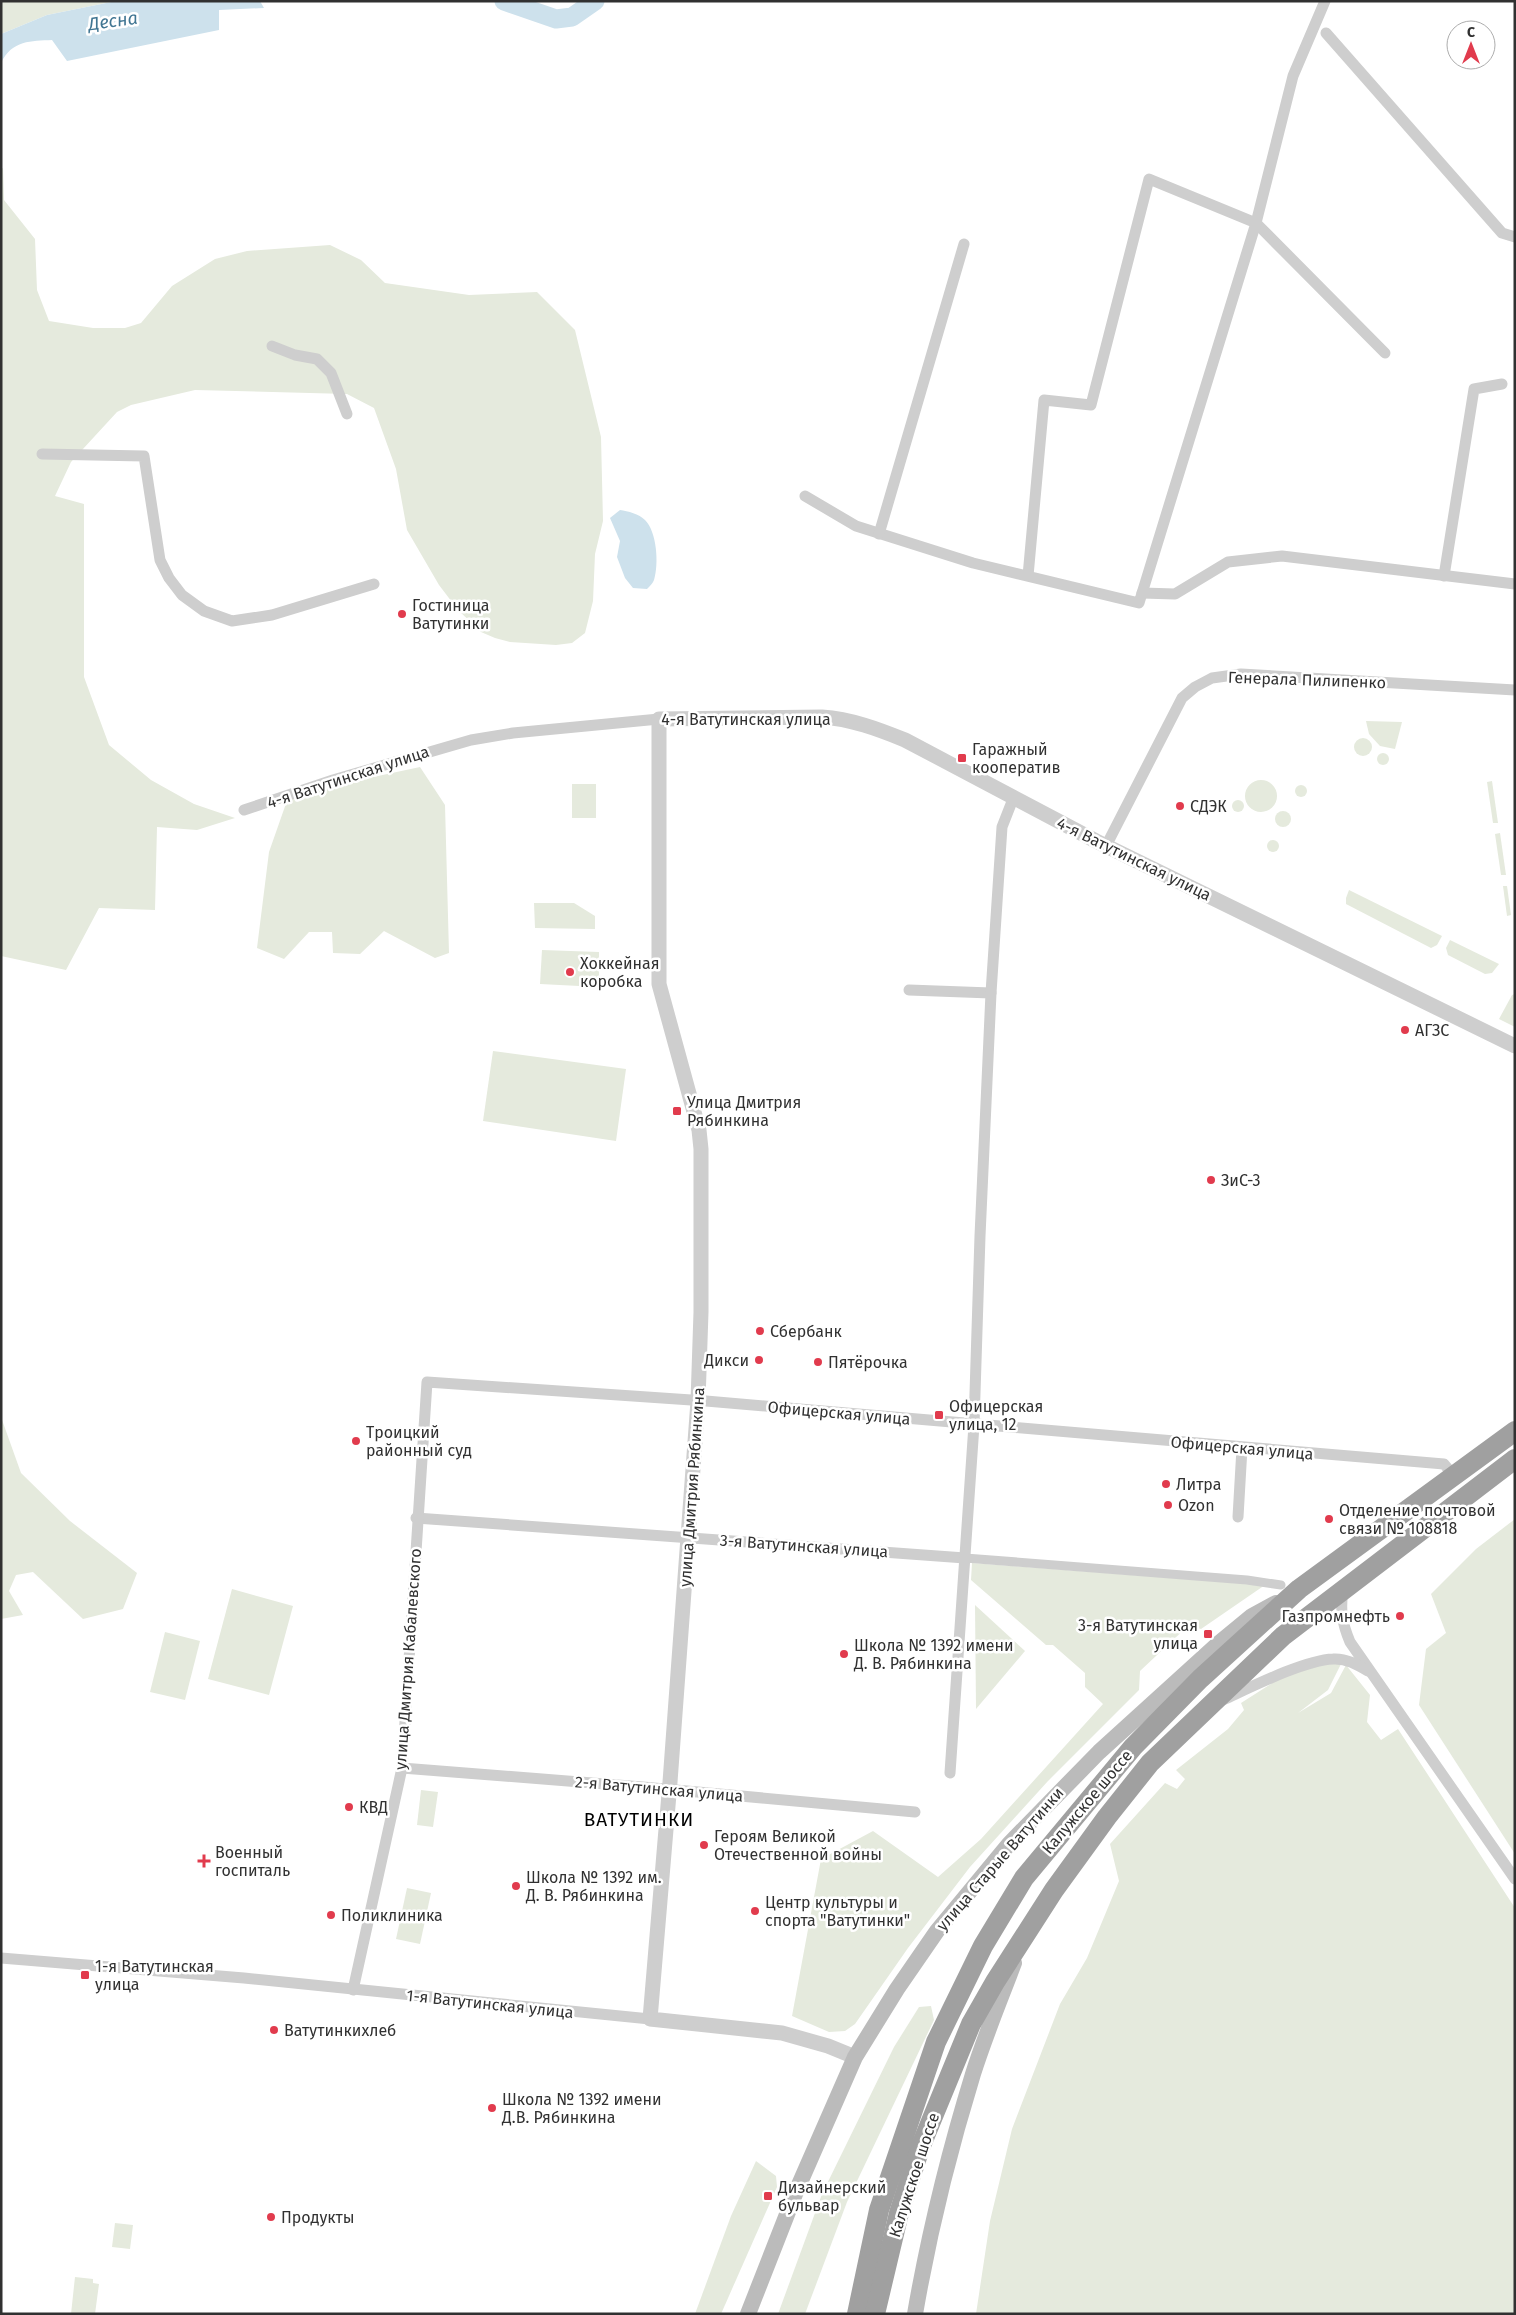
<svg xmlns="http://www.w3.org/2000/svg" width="1516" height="2315" font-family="'Fira Sans',sans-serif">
  <rect width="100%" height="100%" fill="#fff"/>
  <g fill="#e5eadd">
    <path d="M1,1H116L47,15L1,34Z"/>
    <path d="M3,168L4,200L35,239L37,290L49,321L93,328H125L141,323L172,286L215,259L247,251L330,245L361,260L385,283L469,295L537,292L575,330L601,437L603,521L595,554L593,601L585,633L572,643L556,645L510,642L495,638L481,632L458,610L439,585L407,530L396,469L374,408L347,394L195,390L131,405L117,412L71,462L55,496L84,504V677L109,745L151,780L194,804L235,818L197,830L157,827L155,910L99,908L66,970L1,956V169Z"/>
    <path d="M1366,721L1402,722L1395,749L1380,746L1369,734Z"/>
    <circle cx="1363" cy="747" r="9"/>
    <circle cx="1383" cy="759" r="6"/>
    <path d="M420,767L445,805L449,953L435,958L384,931L360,954L333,953L332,932H309L284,959L257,948L269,852L289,795Z"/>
    <circle cx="1261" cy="796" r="16"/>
    <path d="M1492,781L1498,823H1493L1487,782Z"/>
    <rect x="572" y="784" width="24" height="34"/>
    <circle cx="1301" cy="791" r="6"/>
    <circle cx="1238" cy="806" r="6"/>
    <circle cx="1283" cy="819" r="8"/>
    <path d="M1500,833L1506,875H1501L1495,834Z"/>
    <circle cx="1273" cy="846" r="6"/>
    <path d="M1503,886H1507L1511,915L1507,916Z"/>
    <path d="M1349,890L1442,936L1437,945L1431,948L1346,904V898Z"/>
    <path d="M534,903H574L595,916V929L535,928Z"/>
    <path d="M1450,940L1499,964L1492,973L1485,974L1448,955L1446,948Z"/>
    <path d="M542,950L599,952V987L540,984Z"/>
    <path d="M1515,994V1027L1499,1019L1512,995Z"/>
    <path d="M493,1051L626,1069L616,1141L483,1121Z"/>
    <path d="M1,1417L21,1473L70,1521L137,1573L123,1609L83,1619L33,1572L16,1575L9,1591L23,1615L1,1619Z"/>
    <path d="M1515,1519V1854L1419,1705L1426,1649L1446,1633L1431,1594L1476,1549Z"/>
    <path d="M972,1563L1265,1585L1201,1629L1189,1625L1140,1671L1139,1690L1048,1781L970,1867L908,1948L855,2024L845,2031L829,2032L792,2016L821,1859L873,1831L938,1877L981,1839L1103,1704L1085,1687V1673L1053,1645H1046L971,1580Z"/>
    <path d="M232,1589L293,1606L269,1695L208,1679Z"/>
    <path d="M975,1605L1025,1651L976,1709Z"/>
    <path d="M165,1632L200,1641L185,1700L150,1692Z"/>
    <path d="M1327,1661L1341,1664L1328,1690L1298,1713L1331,1693L1346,1665L1370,1695L1367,1722L1381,1740L1398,1729L1515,1908V2314H976L990,2221L1012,2129L1060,2004L1087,1958L1119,1881L1110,1844L1165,1783L1177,1789L1185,1779L1176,1770L1228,1729L1244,1710L1241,1703L1293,1670Z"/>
    <path d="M421,1790L438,1792L433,1827L417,1825Z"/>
    <path d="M407,1888L431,1893L420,1944L396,1939Z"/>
    <path d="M931,2006L934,2020L847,2202L805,2314H778L822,2194L894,2047L919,2007Z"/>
    <path d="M756,2161L776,2176L777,2187L721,2314H695L731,2216Z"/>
    <path d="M115,2223L133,2225L130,2249L112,2247Z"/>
    <path d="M75,2277L93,2279V2283L99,2284L95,2314H71Z"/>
  </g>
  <g fill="#cde1ec">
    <path d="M116,1H260L264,8L219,10V30L67,61L52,40C31,41 12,40 1,63V34L47,15Z"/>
    <path d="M620,510C628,511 639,514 645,520C657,532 659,564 654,580C653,583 650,586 647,589L633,588L625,578L617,557L620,541L610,518Z"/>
  </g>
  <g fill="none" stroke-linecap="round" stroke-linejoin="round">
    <path stroke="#cde1ec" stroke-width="19" d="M504,1L556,19L572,17L595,1"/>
    <path stroke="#cecece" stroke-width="9" d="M965,1558L1247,1580L1281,1585"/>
    <g stroke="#cecece" stroke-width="11">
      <path d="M1325,1L1293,76L1256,223L1385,353"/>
      <path d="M1326,33L1502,233L1515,237"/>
      <path d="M272,346L295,355L317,359L331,373L347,414"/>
      <path d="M42,454L144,456L160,560L169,578L182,595L204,611L232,621L272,615L374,584"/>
      <path d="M805,496L856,526L973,563L1139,603L1256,223L1149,179L1091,405L1044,400L1028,576"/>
      <path d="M879,534L964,244"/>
      <path d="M1444,576L1474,389L1502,384"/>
      <path d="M1142,593L1175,594L1228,562L1282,556L1515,584"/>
      <path d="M244,810L333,780L471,740L513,733L659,719"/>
      <path d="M1106,846L1182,698L1195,687L1212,678L1241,674L1515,690"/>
      <path d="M909,990L991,993"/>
      <path d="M1238,1517L1242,1448"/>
      <path d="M416,1518L965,1558"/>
      <path d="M1343,1590C1340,1610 1342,1623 1350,1642L1515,1879"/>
      <path d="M1225,1699C1251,1687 1305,1660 1333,1659C1346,1658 1358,1665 1368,1671"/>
      <path d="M402,1768L643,1787L915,1812"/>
      <path d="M950,1773L974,1425L980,1236L991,993L1002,827L1013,799"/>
      <path d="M1,1958L244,1978L650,2019"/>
      <path d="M353,1990L402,1768L427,1382L706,1401L1444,1464L1454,1476"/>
    </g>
    <path stroke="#cecece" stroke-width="15" d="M855,2057L828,2046L782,2033L650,2019L670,1782L698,1401L701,1312V1149L699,1130L659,984V719L822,717C851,719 878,729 905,740L1096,841L1515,1046"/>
    <g stroke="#bbb" stroke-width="16">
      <path d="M748,2314L795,2194L855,2057L897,1989L937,1931L1009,1844L1099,1752L1218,1644L1252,1616L1276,1603"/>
      <path d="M915,2314C929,2233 949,2152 973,2074C985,2036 1000,2000 1014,1963"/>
    </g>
    <g stroke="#a0a0a0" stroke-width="20">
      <path d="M857,2314L879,2210L936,2042L983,1946L1024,1878L1133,1747L1200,1679L1299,1589L1515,1431"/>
      <path d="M875,2314L899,2213L920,2148L971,2024L995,1982L1054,1890L1107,1817L1150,1763L1283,1636L1515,1459"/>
    </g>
  </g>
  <g fill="#e13b4d" stroke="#fff" stroke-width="2">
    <circle cx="402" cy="614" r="5"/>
    <rect x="957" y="753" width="10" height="10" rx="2.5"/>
    <circle cx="1180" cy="806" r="5"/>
    <circle cx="570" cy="972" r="5"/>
    <circle cx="1405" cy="1030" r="5"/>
    <rect x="672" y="1106" width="10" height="10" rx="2.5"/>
    <circle cx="1211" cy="1180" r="5"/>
    <circle cx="760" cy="1331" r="5"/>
    <circle cx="759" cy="1360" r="5"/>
    <circle cx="818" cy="1362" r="5"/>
    <rect x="934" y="1410" width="10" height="10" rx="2.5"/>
    <circle cx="356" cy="1441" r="5"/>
    <circle cx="1166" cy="1484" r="5"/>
    <circle cx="1168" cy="1505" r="5"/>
    <circle cx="1329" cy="1519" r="5"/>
    <circle cx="1400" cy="1616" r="5"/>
    <rect x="1203" y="1629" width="10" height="10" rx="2.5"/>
    <circle cx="844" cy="1654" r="5"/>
    <circle cx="349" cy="1807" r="5"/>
    <circle cx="704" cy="1845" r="5"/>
    <path d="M201.5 1853.5h5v5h5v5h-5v5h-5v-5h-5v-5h5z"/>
    <circle cx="516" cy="1886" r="5"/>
    <circle cx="755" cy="1911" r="5"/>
    <circle cx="331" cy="1915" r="5"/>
    <rect x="80" y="1970" width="10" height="10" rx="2.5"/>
    <circle cx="274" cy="2030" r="5"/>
    <circle cx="492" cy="2108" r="5"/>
    <rect x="763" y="2191" width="10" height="10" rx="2.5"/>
    <circle cx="271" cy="2217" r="5"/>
  </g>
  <g text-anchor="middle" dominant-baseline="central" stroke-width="5" stroke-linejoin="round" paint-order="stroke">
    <g font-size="16" fill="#313131" stroke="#fff" text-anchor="start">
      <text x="412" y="605">Гостиница<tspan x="412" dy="18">Ватутинки</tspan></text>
      <text x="972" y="749">Гаражный<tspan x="972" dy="18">кооператив</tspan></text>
      <text x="1190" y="806">СДЭК</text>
      <text x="580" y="963">Хоккейная<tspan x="580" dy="18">коробка</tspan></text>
      <text x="1415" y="1030">АГЗС</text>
      <text x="687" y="1102">Улица Дмитрия<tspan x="687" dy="18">Рябинкина</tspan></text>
      <text x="1221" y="1180">ЗиС-3</text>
      <text x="770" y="1331">Сбербанк</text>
      <text x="749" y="1360" text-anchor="end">Дикси</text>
      <text x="828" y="1362">Пятёрочка</text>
      <text x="949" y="1406">Офицерская<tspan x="949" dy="18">улица, 12</tspan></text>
      <text x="366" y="1432">Троицкий<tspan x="366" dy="18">районный суд</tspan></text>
      <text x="1176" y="1484">Литра</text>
      <text x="1178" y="1505">Ozon</text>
      <text x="1339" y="1510">Отделение почтовой<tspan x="1339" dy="18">связи № 108818</tspan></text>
      <text x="1390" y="1616" text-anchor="end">Газпромнефть</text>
      <text x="1198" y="1625" text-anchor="end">3-я Ватутинская<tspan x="1198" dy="18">улица</tspan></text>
      <text x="854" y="1645">Школа № 1392 имени<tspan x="854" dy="18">Д. В. Рябинкина</tspan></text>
      <text x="359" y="1807">КВД</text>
      <text x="714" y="1836">Героям Великой<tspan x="714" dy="18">Отечественной войны</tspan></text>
      <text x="215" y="1852">Военный<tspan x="215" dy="18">госпиталь</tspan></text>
      <text x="526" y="1877">Школа № 1392 им.<tspan x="526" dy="18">Д. В. Рябинкина</tspan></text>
      <text x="765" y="1902">Центр культуры и<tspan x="765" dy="18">спорта "Ватутинки"</tspan></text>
      <text x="341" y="1915">Поликлиника</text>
      <text x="95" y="1966">1-я Ватутинская<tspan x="95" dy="18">улица</tspan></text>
      <text x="284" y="2030">Ватутинкихлеб</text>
      <text x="502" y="2099">Школа № 1392 имени<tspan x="502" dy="18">Д.В. Рябинкина</tspan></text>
      <text x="778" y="2187">Дизайнерский<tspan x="778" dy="18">бульвар</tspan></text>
      <text x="281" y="2217">Продукты</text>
    </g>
    <g font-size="16" fill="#313131" stroke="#fff">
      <text transform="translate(1307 680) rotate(2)">Генерала Пилипенко</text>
      <text x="746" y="719">4-я Ватутинская улица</text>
      <text transform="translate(348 777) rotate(-18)">4-я Ватутинская улица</text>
      <text transform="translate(1134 859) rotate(26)">4-я Ватутинская улица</text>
      <text transform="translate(839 1413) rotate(5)">Офицерская улица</text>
      <text transform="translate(1242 1448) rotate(5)">Офицерская улица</text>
      <text transform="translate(692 1487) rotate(-86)">улица Дмитрия Рябинкина</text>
      <text transform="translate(804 1546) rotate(4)">3-я Ватутинская улица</text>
      <text transform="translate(408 1659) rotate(-86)">улица Дмитрия Кабалевского</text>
      <text transform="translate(659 1789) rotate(5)">2-я Ватутинская улица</text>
      <text transform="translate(1087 1802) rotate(-50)">Калужское шоссе</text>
      <text transform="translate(1000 1859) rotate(-49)">улица Старые Ватутинки</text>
      <text transform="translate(490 2004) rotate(6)">1-я Ватутинская улица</text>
      <text transform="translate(914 2175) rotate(-72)">Калужское шоссе</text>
    </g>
    <g font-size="18" font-style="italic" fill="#407592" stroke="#fff">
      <text transform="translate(113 21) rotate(-8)">Десна</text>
    </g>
    <g font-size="19" letter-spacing="1" fill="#000" stroke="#fff">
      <text x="639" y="1819">ВАТУТИНКИ</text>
    </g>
  </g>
  <rect width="1516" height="2315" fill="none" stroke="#313131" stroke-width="5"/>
  <g transform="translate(1471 45)"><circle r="24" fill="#ffffff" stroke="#adadad"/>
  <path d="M0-4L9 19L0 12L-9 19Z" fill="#e13b4d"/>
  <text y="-8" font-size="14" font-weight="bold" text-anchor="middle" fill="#313131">С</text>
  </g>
</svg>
